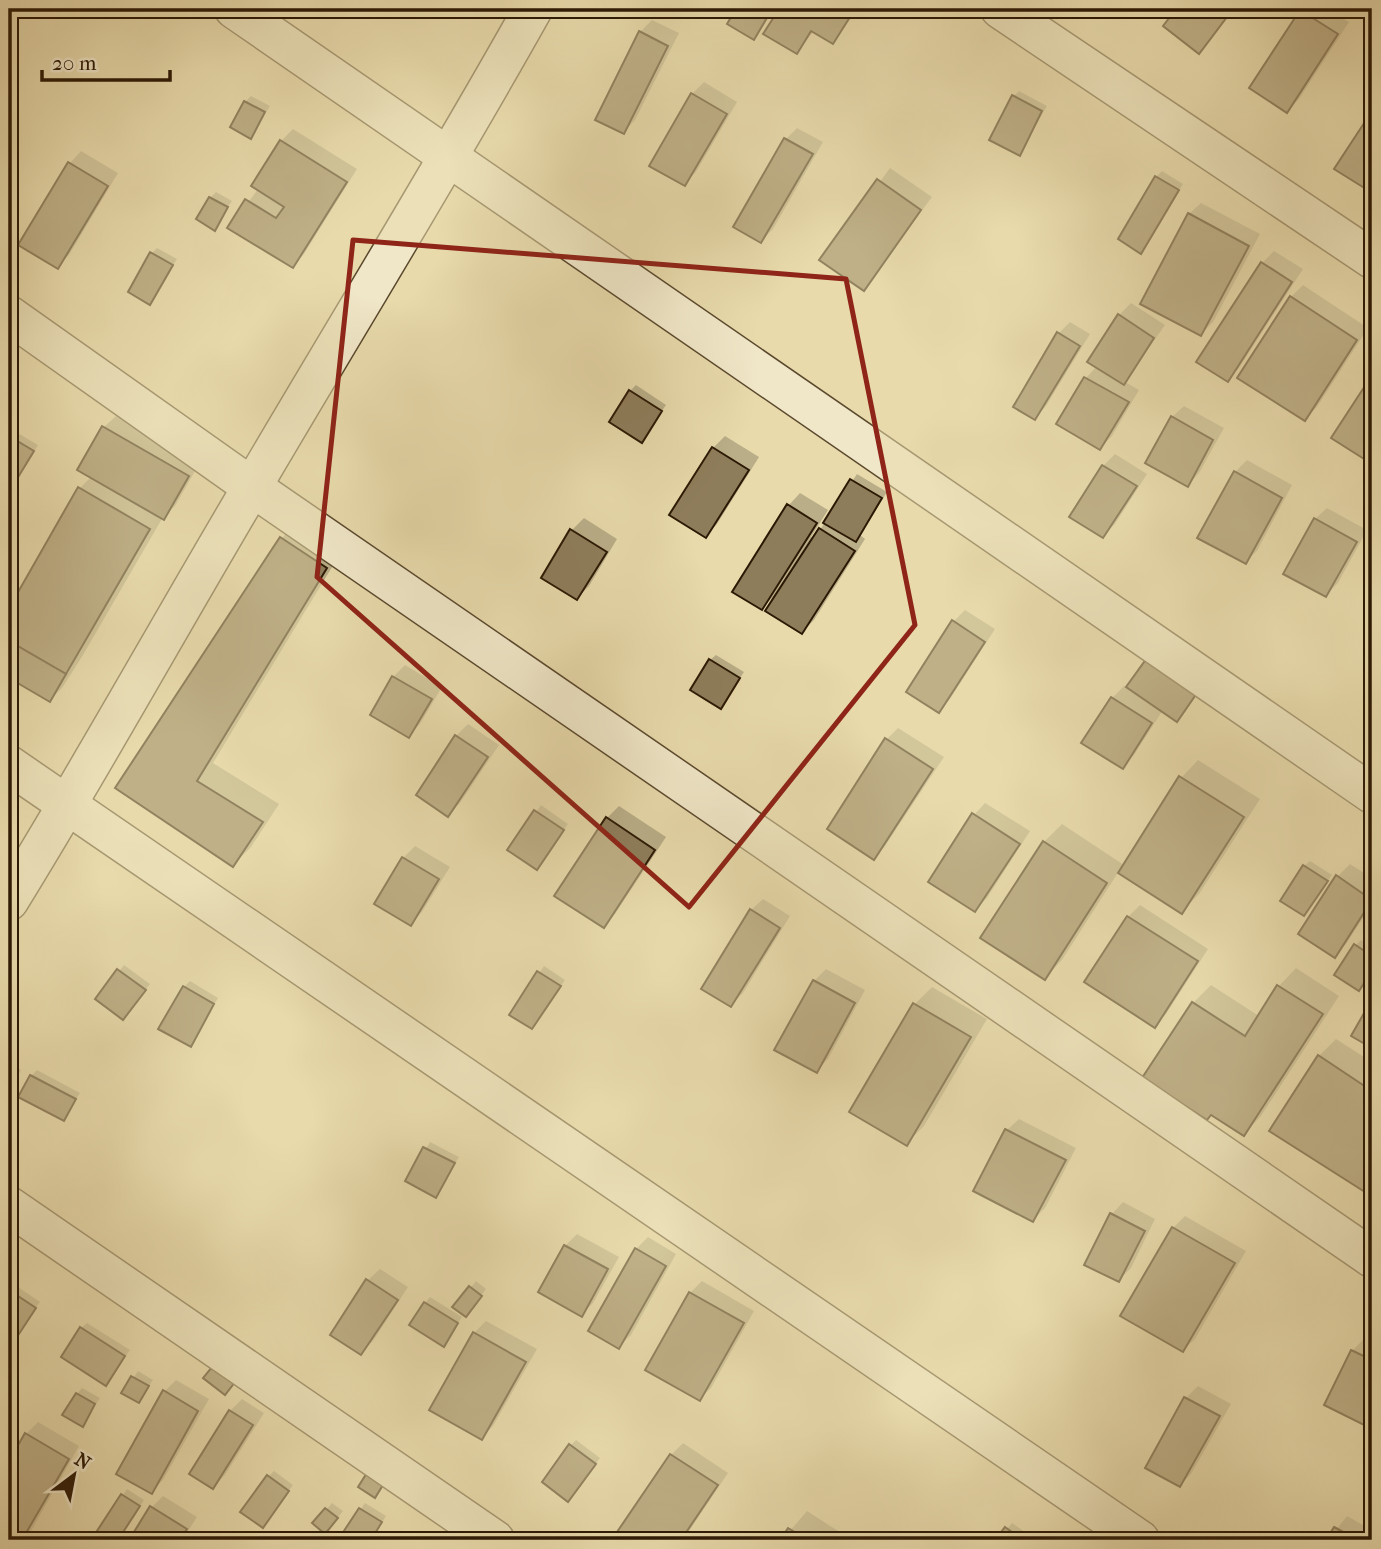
<svg xmlns="http://www.w3.org/2000/svg" width="1381" height="1549" font-family="'IM FELL French Canon',serif">
  <rect width="100%" height="100%" fill="#e8daab"/>
  <filter id="stains"><feTurbulence type="fractalNoise" baseFrequency=".00286" numOctaves="4"/><feColorMatrix values="0 0 0 0 .2 0 0 0 0 .09 0 0 0 0 .02 0 0 0 .5 -.17"/></filter>
  <radialGradient id="worn" r=".72"><stop offset=".6" stop-color="#630" stop-opacity="0"/><stop offset="1" stop-color="#630" stop-opacity=".3"/></radialGradient>
  <g fill="#0003">
    <path d="M738,9H775L754,38L730,23Z"/>
    <path d="M781,9H858L833,42L814,31L797,52L766,34Z"/>
    <path d="M1303,9H1328L1349,22L1299,99L1287,111Z"/>
    <path d="M652,20L679,33L635,120L624,132L640,32Z"/>
    <path d="M704,82L737,102L696,172L684,184L692,94Z"/>
    <path d="M1019,91L1047,106L1019,154L1014,96Z"/>
    <path d="M251,96L270,106L251,136L245,102Z"/>
    <path d="M797,128L823,142L773,229L761,241L786,139Z"/>
    <path d="M293,129L357,169L304,254L292,266L230,227L258,189L281,141Z"/>
    <path d="M81,151L118,173L69,255L57,266L21,244L70,163Z"/>
    <path d="M890,168L932,197L863,289L822,260Z"/>
    <path d="M1162,171L1183,184L1141,251L1156,177Z"/>
    <path d="M216,192L232,201L214,228L210,198Z"/>
    <path d="M1201,203L1260,234L1213,322L1201,334L1189,214Z"/>
    <path d="M157,248L177,259L150,303L152,253Z"/>
    <path d="M1274,251L1303,269L1239,368L1228,380L1262,263Z"/>
    <path d="M1303,285L1368,328L1317,407L1305,419L1291,297Z"/>
    <path d="M1131,303L1165,325L1125,382L1139,390L1112,436L1100,448L1058,424L1086,378L1097,366L1119,315Z"/>
    <path d="M1070,322L1090,334L1046,406L1035,418L1059,333Z"/>
    <path d="M636,385L666,405L642,440L630,391Z"/>
    <path d="M1184,406L1224,428L1199,473L1188,485L1172,417Z"/>
    <path d="M116,416L199,464L175,506L163,517L83,655L62,688L50,700L9,676V611L80,488L92,476L104,427Z"/>
    <path d="M11,429L38,445L9,493V431Z"/>
    <path d="M725,436L759,457L717,524L706,536L713,448Z"/>
    <path d="M1115,454L1147,474L1115,524L1103,536V466Z"/>
    <path d="M1247,460L1292,485L1257,551L1245,562L1235,472Z"/>
    <path d="M857,474L887,492L860,535L865,539L814,620L802,632L776,594L762,608L735,591L789,505L800,493L828,510L811,537L814,539Z"/>
    <path d="M1327,508L1367,530L1338,583L1326,595L1315,519Z"/>
    <path d="M584,518L617,539L589,586L577,598L543,577L572,530Z"/>
    <path d="M299,520L343,549L213,763L279,804L251,847L233,865L117,788L282,538Z"/>
    <path d="M965,610L995,629L950,699L938,711L954,621Z"/>
    <path d="M716,655L744,672L721,706L710,660Z"/>
    <path d="M1149,659L1208,681L1177,720L1163,710L1134,755L1122,767L1112,698L1124,686L1128,689Z"/>
    <path d="M405,665L442,687L420,724L408,736L393,677Z"/>
    <path d="M468,724L499,745L460,803L448,815L456,736Z"/>
    <path d="M898,728L944,757L885,846L874,858L887,739Z"/>
    <path d="M1198,760L1260,799L1199,894L1182,911L1119,871L1062,960L1045,978L1044,842L1062,824L1124,865L1181,778Z"/>
    <path d="M985,803L1030,831L987,898L975,910L974,815Z"/>
    <path d="M541,805L568,824L537,868L509,850Z"/>
    <path d="M619,806L666,837L615,914L603,926L607,818Z"/>
    <path d="M415,846L450,867L422,912L410,924L376,903L403,858Z"/>
    <path d="M1310,861L1332,875L1304,914V866Z"/>
    <path d="M1350,864L1372,878V904L1346,944L1335,956L1301,934L1338,876Z"/>
    <path d="M763,899L790,916L743,993L731,1005L751,910Z"/>
    <path d="M1140,905L1208,949L1166,1014L1155,1026L1128,917Z"/>
    <path d="M1361,940L1372,947V971L1359,989L1356,945Z"/>
    <path d="M124,965L150,984L123,1018L97,999Z"/>
    <path d="M544,966L565,980L532,1027L511,1014Z"/>
    <path d="M1296,968L1339,996L1261,1116L1244,1134L1145,1077L1193,1003L1211,985L1259,1016L1279,986Z"/>
    <path d="M826,969L865,990L828,1059L816,1071L814,981Z"/>
    <path d="M190,981L218,998L190,1044L184,987Z"/>
    <path d="M932,987L987,1019L924,1126L906,1144L915,1004Z"/>
    <path d="M1336,1039L1372,1062V1188L1368,1192L1319,1056Z"/>
    <path d="M9,1063L21,1070L9,1092Z"/>
    <path d="M37,1070L80,1093L63,1119L31,1076Z"/>
    <path d="M1019,1119L1076,1148L1045,1208L1033,1220L1007,1130Z"/>
    <path d="M430,1142L459,1157L436,1195L407,1181Z"/>
    <path d="M1123,1202L1155,1219L1131,1268L1119,1280L1112,1214Z"/>
    <path d="M1185,1216L1246,1251L1195,1339L1183,1350L1122,1316L1173,1228Z"/>
    <path d="M577,1234L619,1257L593,1303L581,1315L565,1246Z"/>
    <path d="M648,1237L676,1254L631,1335L619,1346L636,1249Z"/>
    <path d="M380,1269L408,1287L373,1341L361,1352L368,1280Z"/>
    <path d="M476,1281L486,1289L471,1309L455,1307Z"/>
    <path d="M702,1281L754,1311L711,1388L699,1399L690,1293Z"/>
    <path d="M15,1285L40,1302L16,1334L9,1329V1292Z"/>
    <path d="M430,1297L462,1317L443,1345L425,1303Z"/>
    <path d="M486,1321L537,1349L493,1426L482,1438L431,1409L474,1333Z"/>
    <path d="M87,1323L130,1350L106,1384L81,1328Z"/>
    <path d="M1364,1339L1372,1343V1427L1327,1405L1352,1351Z"/>
    <path d="M138,1371L153,1380L138,1401L124,1392Z"/>
    <path d="M176,1380L209,1399L163,1480L151,1492L164,1392Z"/>
    <path d="M1198,1386L1231,1404L1191,1474L1180,1485L1147,1467L1186,1398Z"/>
    <path d="M82,1388L100,1398L83,1424L77,1394Z"/>
    <path d="M242,1399L264,1413L225,1475L213,1487L230,1411Z"/>
    <path d="M38,1422L79,1446L31,1531L21,1540H15L9,1537V1465L26,1434Z"/>
    <path d="M576,1440L600,1458L574,1494L570,1446Z"/>
    <path d="M683,1443L728,1473L683,1540H626L618,1535L671,1455Z"/>
    <path d="M274,1471L293,1485L268,1520V1477Z"/>
    <path d="M127,1489L144,1500L120,1539L108,1540L97,1534Z"/>
    <path d="M163,1496L197,1517L182,1540H131L152,1507Z"/>
    <path d="M332,1503L343,1511L331,1526L315,1523Z"/>
    <path d="M365,1503L386,1516L371,1540H340Z"/>
    <path d="M807,1511L852,1540H782Z"/>
    <path d="M1347,1516L1372,1530V1540H1328Z"/>
    <path d="M1012,1523L1036,1540H998Z"/>
  </g>
  <g fill="#8e7d5b" stroke="#2c1905" stroke-width="2">
    <path d="M736,9H772L754,40L727,24Z"/>
    <path d="M779,9H855L833,44L811,31L797,54L763,34Z"/>
    <path d="M1176,9H1233L1199,54L1163,26Z"/>
    <path d="M1300,10L1338,34L1287,113L1249,88Z"/>
    <path d="M639,31L668,46L624,134L595,120Z"/>
    <path d="M691,93L727,114L685,186L649,166Z"/>
    <path d="M1012,95L1042,111L1020,156L989,140Z"/>
    <path d="M244,101L265,112L251,139L230,127Z"/>
    <path d="M1372,111V180L1366,189L1334,169Z"/>
    <path d="M784,138L813,154L761,243L733,227Z"/>
    <path d="M280,140L347,182L293,268L227,228L245,199L276,218L284,207L251,186Z"/>
    <path d="M68,162L108,186L58,269L18,245Z"/>
    <path d="M1155,176L1179,190L1141,254L1118,239Z"/>
    <path d="M877,179L921,210L864,291L819,260Z"/>
    <path d="M209,197L228,207L215,231L196,219Z"/>
    <path d="M1188,213L1249,246L1201,336L1140,304Z"/>
    <path d="M150,252L173,265L150,305L128,292Z"/>
    <path d="M1261,262L1292,282L1228,382L1196,362Z"/>
    <path d="M1290,296L1357,340L1305,421L1237,378Z"/>
    <path d="M1118,314L1154,338L1124,385L1087,362Z"/>
    <path d="M1057,332L1080,346L1035,420L1013,407Z"/>
    <path d="M1372,375V464L1331,438Z"/>
    <path d="M1084,377L1129,402L1100,450L1056,424Z"/>
    <path d="M629,390L662,411L642,443L609,422Z"/>
    <path d="M1171,416L1213,440L1188,487L1145,463Z"/>
    <path d="M102,426L189,476L164,520L77,470Z"/>
    <path d="M9,436L34,451L9,492Z"/>
    <path d="M712,447L749,470L706,538L669,515Z"/>
    <path d="M1102,465L1137,486L1103,538L1069,517Z"/>
    <path d="M1234,471L1282,498L1246,564L1197,538Z"/>
    <path d="M850,479L882,498L856,542L823,523Z"/>
    <path d="M78,487L150,529L66,674L9,641V608Z"/>
    <path d="M787,504L817,523L762,610L732,592Z"/>
    <path d="M1314,518L1357,542L1326,597L1283,574Z"/>
    <path d="M819,528L855,551L802,634L765,611Z"/>
    <path d="M570,529L607,552L577,600L541,578Z"/>
    <path d="M280,537L327,568L197,781L263,822L233,867L115,788Z"/>
    <path d="M952,620L985,642L939,713L906,692Z"/>
    <path d="M9,641L66,674L50,702L9,678Z"/>
    <path d="M1147,658L1197,693L1177,722L1126,687Z"/>
    <path d="M709,659L740,678L721,709L690,690Z"/>
    <path d="M392,676L432,699L409,738L370,715Z"/>
    <path d="M1111,697L1152,723L1123,769L1081,743Z"/>
    <path d="M455,735L488,757L448,817L416,795Z"/>
    <path d="M885,738L933,769L874,860L827,829Z"/>
    <path d="M1179,776L1244,817L1182,914L1118,873Z"/>
    <path d="M534,810L564,830L537,870L507,850Z"/>
    <path d="M972,813L1020,844L975,912L928,882Z"/>
    <path d="M606,817L655,850L604,928L554,896Z"/>
    <path d="M1043,841L1107,883L1045,980L980,938Z"/>
    <path d="M402,857L439,879L411,926L374,904Z"/>
    <path d="M1303,865L1328,881L1304,916L1280,901Z"/>
    <path d="M1336,875L1372,900L1335,958L1298,934Z"/>
    <path d="M750,909L780,928L731,1007L701,989Z"/>
    <path d="M1127,916L1198,961L1155,1028L1084,982Z"/>
    <path d="M1354,944L1372,956V970L1359,991L1334,975Z"/>
    <path d="M117,969L146,990L123,1020L95,999Z"/>
    <path d="M537,971L561,986L532,1029L509,1015Z"/>
    <path d="M813,980L855,1003L817,1073L774,1050Z"/>
    <path d="M1277,985L1323,1014L1244,1136L1211,1115L1207,1120L1142,1078L1192,1002L1245,1036Z"/>
    <path d="M183,986L214,1004L191,1047L158,1029Z"/>
    <path d="M1372,999V1048L1351,1036Z"/>
    <path d="M913,1003L971,1037L907,1146L849,1112Z"/>
    <path d="M1318,1055L1372,1091V1188L1368,1194L1269,1131Z"/>
    <path d="M30,1075L76,1099L64,1121L18,1097Z"/>
    <path d="M1005,1129L1066,1160L1033,1222L973,1191Z"/>
    <path d="M423,1147L455,1163L436,1198L405,1181Z"/>
    <path d="M1110,1213L1145,1231L1119,1282L1084,1265Z"/>
    <path d="M1172,1227L1235,1263L1183,1352L1120,1316Z"/>
    <path d="M564,1245L608,1269L582,1317L538,1292Z"/>
    <path d="M635,1248L666,1266L619,1349L588,1331Z"/>
    <path d="M366,1279L398,1300L361,1355L330,1335Z"/>
    <path d="M469,1286L482,1296L466,1317L452,1307Z"/>
    <path d="M9,1290L36,1308L17,1337L9,1332Z"/>
    <path d="M689,1292L744,1323L700,1401L645,1370Z"/>
    <path d="M424,1302L458,1323L444,1347L409,1325Z"/>
    <path d="M80,1327L125,1356L106,1386L61,1357Z"/>
    <path d="M473,1332L526,1362L482,1440L429,1410Z"/>
    <path d="M1351,1350L1372,1360V1429L1324,1405Z"/>
    <path d="M221,1356L242,1373L225,1395L203,1378Z"/>
    <path d="M131,1376L149,1386L139,1403L121,1393Z"/>
    <path d="M163,1390L198,1411L152,1494L116,1474Z"/>
    <path d="M76,1393L95,1404L83,1427L62,1415Z"/>
    <path d="M1184,1397L1220,1416L1180,1487L1145,1468Z"/>
    <path d="M229,1410L253,1425L213,1489L189,1474Z"/>
    <path d="M25,1433L69,1459L22,1540H11L9,1461Z"/>
    <path d="M569,1444L596,1464L568,1502L542,1482Z"/>
    <path d="M670,1454L718,1485L681,1540H623L615,1535Z"/>
    <path d="M375,1460L392,1470L375,1498L358,1487Z"/>
    <path d="M267,1475L289,1491L263,1528L240,1512Z"/>
    <path d="M121,1494L140,1506L118,1540H104L95,1534Z"/>
    <path d="M150,1506L187,1529L180,1540H129Z"/>
    <path d="M325,1508L338,1518L325,1534L312,1523Z"/>
    <path d="M359,1508L382,1522L371,1540H338Z"/>
    <path d="M1005,1527L1023,1540H995Z"/>
    <path d="M1334,1527L1358,1540H1326Z"/>
    <path d="M788,1528L808,1540H780Z"/>
  </g>
  <g fill="none" stroke-linecap="round" stroke-linejoin="round">
    <g stroke="#5b492e" stroke-width="41">
      <g id="street">
        <path d="M234,9L1372,794"/>
        <path d="M1000,9L1372,259"/>
        <path d="M9,315L252,487L1372,1258"/>
        <path d="M9,765L1140,1540"/>
        <path d="M9,901C93,765 170,625 252,487C346,327 443,170 533,9"/>
        <path d="M9,1206L495,1540"/>
      </g>
    </g>
    <use href="#street" stroke="#f0e7c8" stroke-width="38"/>
  </g>
  <path d="M0 0H1381V1549H0ZM353,240L846,279L915,625L689,907L317,577Z" fill="#e8daab" fill-opacity=".55" fill-rule="evenodd"/>
  <path fill="none" stroke="#8f2418" stroke-width="5" stroke-linejoin="round" d="M353,240L846,279L915,625L689,907L317,577Z"/>
  <rect width="1381" height="1549" fill="none" stroke="#e8daab" stroke-width="35"/>
  <rect x="10" y="10" width="1360" height="1528" fill="none" stroke="#2c1905" stroke-width="3.5"/>
  <rect x="18" y="18" width="1346" height="1514" fill="none" stroke="#2c1905" stroke-width="2"/>
  <g transform="translate(74 1475) rotate(32)" stroke="#f0e7c8" stroke-width="5" paint-order="stroke">
  <path d="M0-5L12 26L0 18L-12 26Z" fill="#2c1905"/>
  <text y="-10" font-size="19" font-weight="bold" text-anchor="middle" fill="#2c1905">N</text>
  </g>
  <path d="M42 70v10h128v-10" fill="none" stroke="#2c1905" stroke-width="3.5"/>
  <text x="52" y="70" font-size="21" fill="#2c1905" stroke="#f0e7c8" stroke-width="5" paint-order="stroke">20 m</text>
  <rect width="100%" height="100%" filter="url(#stains)"/>
  <rect width="100%" height="100%" fill="url(#worn)"/>
</svg>
